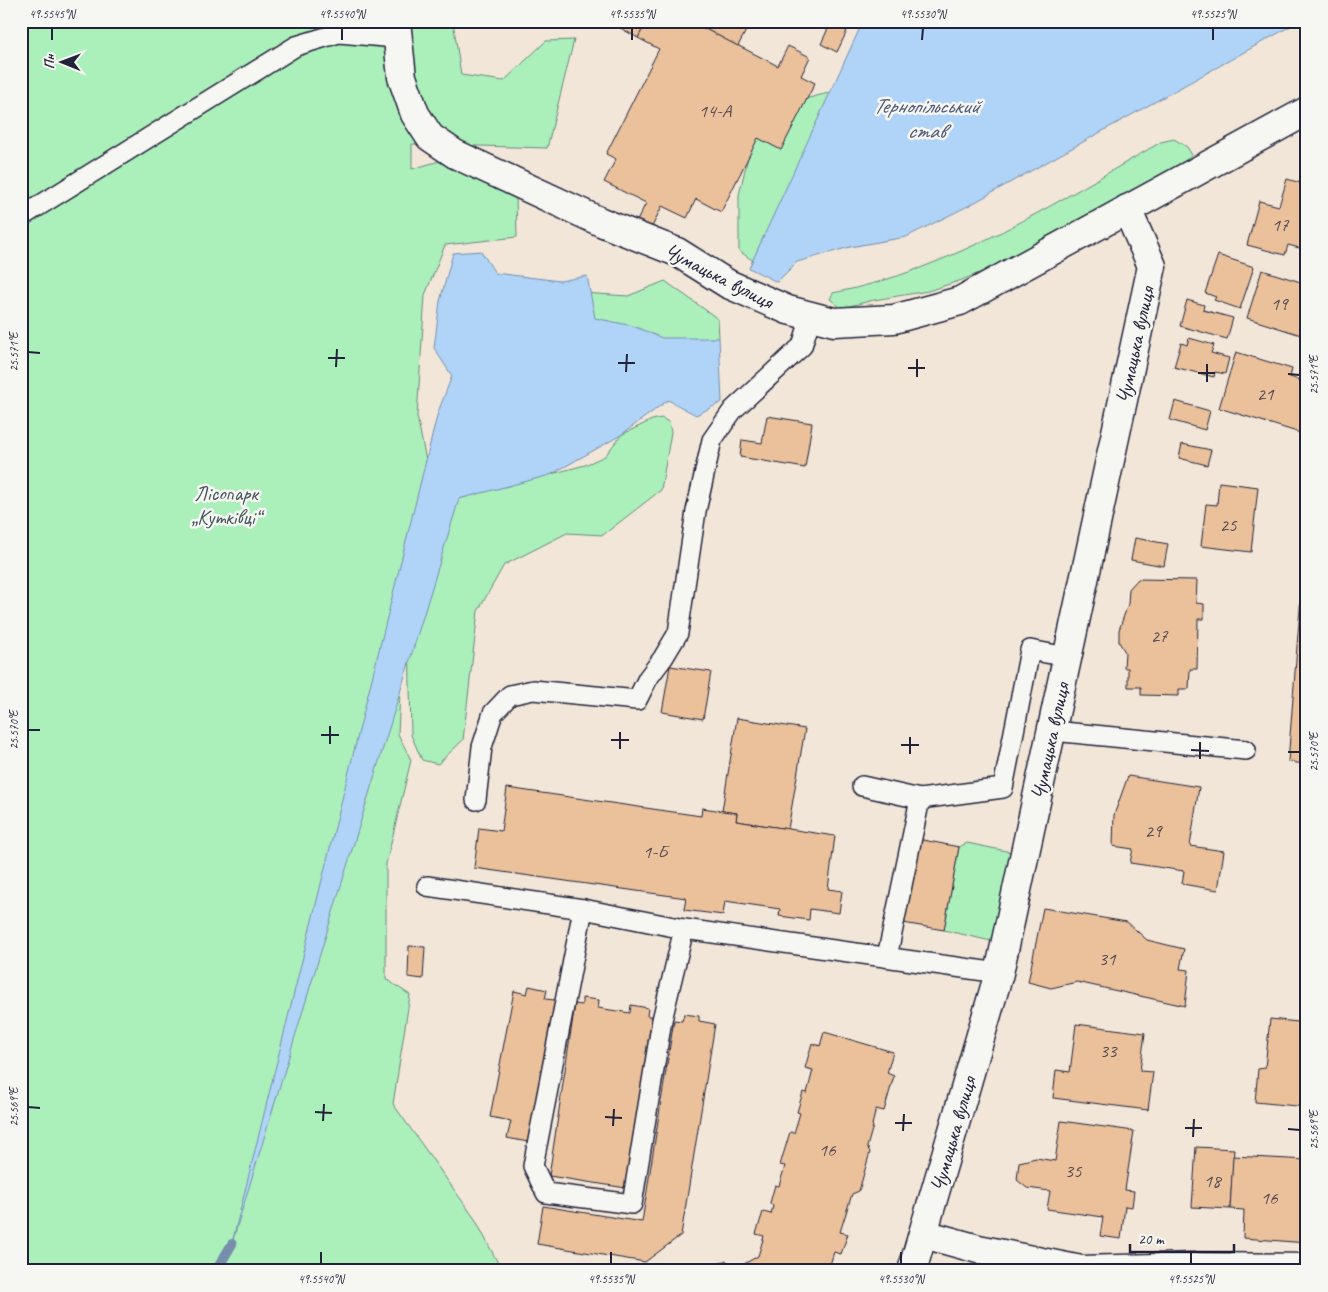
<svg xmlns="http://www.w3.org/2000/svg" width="1328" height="1292" font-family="Caveat,sans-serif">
  <rect width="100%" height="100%" fill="#f2e6d8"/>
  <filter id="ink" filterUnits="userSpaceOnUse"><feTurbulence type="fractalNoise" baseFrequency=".02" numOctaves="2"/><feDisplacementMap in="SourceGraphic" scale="10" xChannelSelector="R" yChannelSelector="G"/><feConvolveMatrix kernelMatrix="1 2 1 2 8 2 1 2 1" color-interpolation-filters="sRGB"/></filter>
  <g filter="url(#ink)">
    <g fill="#abf0bb" stroke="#66897b">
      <path d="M21,21H453L461,75L504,81L546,41L574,40L547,148L412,144V169L443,160L516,196L517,237L445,245L425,295L417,416L435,505L585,465L605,456L621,435L652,420L661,418L669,422L671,432L661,490L603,535L567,533L504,565L478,611L463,740L438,764L422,760L411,735L409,635L401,670L398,734L411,760L386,864V979L410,995L393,1104L475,1219L502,1271H21Z"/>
      <path d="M832,92L761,266L739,251V195L752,140L805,99Z"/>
      <path d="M1174,139L1187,147L1192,155L1178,167L1001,264L962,280L928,291L874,300L841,308L830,299L833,293C952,270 1057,202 1161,142Z"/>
      <path d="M665,281L718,319L719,338L702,349L584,336L567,292L628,296Z"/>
      <path d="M967,843L1011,852L991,941L944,930L959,847Z"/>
    </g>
    <g fill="#afd4f8" stroke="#778dac">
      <path d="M846,21H1300L968,206L906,237L850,247L797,262L777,282L749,268L859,30Z"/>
      <path d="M481,251L495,273L560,281L587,276L595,318L633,326L662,338H719L722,402L696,415L668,400L621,435L550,475L459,499L232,1243L438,412L452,376L434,348L440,301L453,253Z"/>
    </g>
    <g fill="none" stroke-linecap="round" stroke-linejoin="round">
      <path stroke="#778dac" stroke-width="10" d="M216,1271L232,1244"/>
    </g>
    <g fill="#eac19a" stroke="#22223b">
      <path d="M608,21H647L638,38Z"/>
      <path d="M647,21H690L778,66L788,46L810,57L801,76L815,83L781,150L758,138L721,212L696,199L687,218L662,206L651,229L637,221L646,203L604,182L616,159L606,154L659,49L638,38Z"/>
      <path d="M690,21H751L738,46Z"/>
      <path d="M830,24L847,31L837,52L821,44Z"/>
      <path d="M1287,179L1307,185V250L1288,245L1285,255L1247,245L1259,201L1279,206Z"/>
      <path d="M1218,255L1254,267L1240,309L1214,300L1216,297L1205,293Z"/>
      <path d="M1262,270L1307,284V326H1304L1301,335L1247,318Z"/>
      <path d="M1187,300L1204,305L1203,310L1233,318L1227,339L1180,326Z"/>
      <path d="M1189,338L1214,345L1211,353L1229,358L1225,374L1215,372L1214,377L1174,367L1181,343L1187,345Z"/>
      <path d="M1236,352L1292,369L1290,377L1299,380L1303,370L1307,371V435L1219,408Z"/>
      <path d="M1175,401L1210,411L1205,430L1170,420Z"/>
      <path d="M767,416L812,423L805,468L740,457L742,440L762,443Z"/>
      <path d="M1182,444L1211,450L1207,465L1179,458Z"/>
      <path d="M1219,482L1258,487L1251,552L1201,546L1206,504L1217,505Z"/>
      <path d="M1135,538L1168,544L1164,566L1131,560Z"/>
      <path d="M1304,557L1307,558V764L1288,762Z"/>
      <path d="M1138,579L1197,580L1196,603L1204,604V619H1198L1197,669H1190L1189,689H1179V696L1141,695V687H1128V668H1124L1125,652L1119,642V630L1128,604L1129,589Z"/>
      <path d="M670,666L711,672L703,719L662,712Z"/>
      <path d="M737,718L805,729L788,829L736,821L737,813L722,811Z"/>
      <path d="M1128,776L1199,787L1190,846L1224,851L1218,890L1182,884L1184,871L1130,863L1133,849L1113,846L1114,815Z"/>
      <path d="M507,788L701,816L702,808L737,813L736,821L835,836L828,889L842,891L839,913L810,909L809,920L779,916L780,909L725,901L723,915L684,910L686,898L474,868L479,828L501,831Z"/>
      <path d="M918,839L959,847L944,930L903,923Z"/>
      <path d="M1043,908L1127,922L1147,940L1184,949L1180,969L1189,970L1185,1006L1077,982L1051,988L1028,982Z"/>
      <path d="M409,946L425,947L423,979L408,977Z"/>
      <path d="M529,986L547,990L545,999L555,1000L528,1142L507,1138L511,1121L490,1117L514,991L527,994Z"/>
      <path d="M582,998L599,1000L598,1008L630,1013L631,1005L648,1008L647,1016H652L626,1188L549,1176L575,1004L582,1005Z"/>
      <path d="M684,1014L699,1016V1021L715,1024L681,1235L645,1262L537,1244L543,1206L642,1222L674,1020L682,1021Z"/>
      <path d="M1270,1019L1307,1023V1107L1255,1102L1258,1069L1265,1068Z"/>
      <path d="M1076,1024L1145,1033L1140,1071L1153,1072L1148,1110L1053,1098L1056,1070L1070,1072Z"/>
      <path d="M824,1032L893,1052L887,1073L894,1076L884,1111L876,1109L872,1125L873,1126L867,1147L870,1152L859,1191L852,1194L840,1232L848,1234L841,1254L834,1252L828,1271H699L712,1263L716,1265L726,1260L732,1271L758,1256L764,1236L756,1234L763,1212L771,1214L773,1206L770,1203L775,1185L779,1186L785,1166L780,1165L790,1132L794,1133L800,1113L797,1112L803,1092L807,1093L813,1070L805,1068L812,1043L820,1046Z"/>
      <path d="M1061,1121L1134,1131L1125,1190L1134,1191L1132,1207L1125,1206L1121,1239L1100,1236L1103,1217L1047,1209L1050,1191L1027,1188L1017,1180L1019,1162L1036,1158L1055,1161Z"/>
      <path d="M1196,1147L1234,1149L1230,1209L1192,1207Z"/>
      <path d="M1233,1156L1307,1160V1243L1243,1238L1244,1210L1230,1209Z"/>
    </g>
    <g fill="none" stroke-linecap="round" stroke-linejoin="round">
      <g stroke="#22223b" stroke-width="22">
        <g id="lane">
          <path d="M21,217L296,46L339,33L396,38"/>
          <path d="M1053,731L1246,750"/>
          <path d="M862,786L920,799L887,957"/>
          <path d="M920,799L1003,788L1030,650L1067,657"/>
          <path d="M476,800L482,747L493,713L510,695L533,690L637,700L648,678L663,658L678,633L696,511L712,440L733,410L802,346L811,316"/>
          <path d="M427,886L583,909"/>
          <path d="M684,929L583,909L533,1166L546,1193L632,1204L662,1020L684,929L999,973"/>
        </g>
      </g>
      <g stroke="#22223b" stroke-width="31">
        <g id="street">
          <path d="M396,21L402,77L415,114L430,137L455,154L601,222L677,252L728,284L788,310L834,322L894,319L960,301L1307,111"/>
          <path d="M924,1234L978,1249L1081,1270L1195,1267L1307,1268"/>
          <path d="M912,1271L999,973L1152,266L1127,209"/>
        </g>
      </g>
      <use href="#lane" stroke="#f6f6f2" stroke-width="19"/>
      <use href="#street" stroke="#f6f6f2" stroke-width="28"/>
    </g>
  </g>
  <path fill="none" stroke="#22223b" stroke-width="2" d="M52,40V28M342,40V28M632,40V28M922,40L923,28M1213,40V28M28,352L40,353M328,358H345M618,363H635M336,367L337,349M908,368H925M626,372L627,354M1198,373H1215M1288,374L1300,375M917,377V359M1207,382V364M28,730H40M321,735H339M611,740H629M330,744V726M901,745H919M620,749V732M1191,750L1209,751M1288,752H1300M910,754V737M1200,759V742M28,1107L40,1108M315,1112L332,1113M605,1117L622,1118M323,1121L324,1104M895,1123H912M613,1126L614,1109M1185,1128H1202M1288,1129L1300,1130M903,1131L904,1114M1193,1137L1194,1119M321,1264V1252M611,1264V1252M901,1264V1252M1191,1264V1252"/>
  <g text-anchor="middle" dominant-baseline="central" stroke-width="5" stroke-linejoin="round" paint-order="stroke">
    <g font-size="19" fill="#544a53">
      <text x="715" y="111">14-А</text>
      <text x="1280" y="225">17</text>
      <text x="1279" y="304">19</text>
      <text x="1265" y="394">21</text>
      <text x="1228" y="525">25</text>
      <text x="1159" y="636">27</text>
      <text x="1153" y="831">29</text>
      <text x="655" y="852">1-Б</text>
      <text x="1107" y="959">31</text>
      <text x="1108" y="1051">33</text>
      <text x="827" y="1150">16</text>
      <text x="1073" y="1171">35</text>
      <text x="1212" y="1181">18</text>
      <text x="1269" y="1198">16</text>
    </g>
    <g font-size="21" fill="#22223b" stroke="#f6f6f2">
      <text transform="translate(719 276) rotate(27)">Чумацька вулиця</text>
      <text transform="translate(1135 345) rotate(-78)">Чумацька вулиця</text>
      <text transform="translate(1050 741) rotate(-78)">Чумацька вулиця</text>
      <text transform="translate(953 1134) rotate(-74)">Чумацька вулиця</text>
    </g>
    <g font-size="21" fill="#44565b" stroke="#f6f6f2">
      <text x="226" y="493">Лісопарк<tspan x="226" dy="24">„Кутківці“</tspan></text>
    </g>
    <g font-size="22" font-style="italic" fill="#4c5774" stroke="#f6f6f2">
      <text x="926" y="106">Тернопільський<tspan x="926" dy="25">став</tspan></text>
    </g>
  </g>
  <rect width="1328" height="1292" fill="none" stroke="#f6f6f2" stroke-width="55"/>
  <g transform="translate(62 62) rotate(271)" stroke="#f6f6f2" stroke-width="4" paint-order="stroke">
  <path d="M0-4L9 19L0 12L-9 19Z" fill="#22223b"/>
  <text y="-8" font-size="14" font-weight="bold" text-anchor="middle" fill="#22223b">Пн</text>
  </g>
  <path d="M1130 1244v8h104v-8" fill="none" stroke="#22223b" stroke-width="2.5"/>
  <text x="1138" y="1244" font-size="15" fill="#22223b" stroke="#f6f6f2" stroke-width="4" paint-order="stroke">20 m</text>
  <rect x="28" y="28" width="1272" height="1236" fill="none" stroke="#22223b" stroke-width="2"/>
  <g font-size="12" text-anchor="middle" fill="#22223b">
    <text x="52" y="18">49.5545°N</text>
    <text x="342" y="18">49.5540°N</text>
    <text x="632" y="18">49.5535°N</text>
    <text x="923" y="18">49.5530°N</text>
    <text x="1213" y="18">49.5525°N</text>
    <text transform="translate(14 352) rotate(-90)" y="4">25.571°E</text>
    <text transform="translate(1314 375) rotate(-90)" y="4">25.571°E</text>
    <text transform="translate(14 730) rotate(-90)" y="4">25.570°E</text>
    <text transform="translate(1314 752) rotate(-90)" y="4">25.570°E</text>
    <text transform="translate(14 1107) rotate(-90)" y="4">25.569°E</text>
    <text transform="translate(1314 1130) rotate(-90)" y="4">25.569°E</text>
    <text x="321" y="1283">49.5540°N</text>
    <text x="611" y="1283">49.5535°N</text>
    <text x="901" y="1283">49.5530°N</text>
    <text x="1191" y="1283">49.5525°N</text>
  </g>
</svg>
